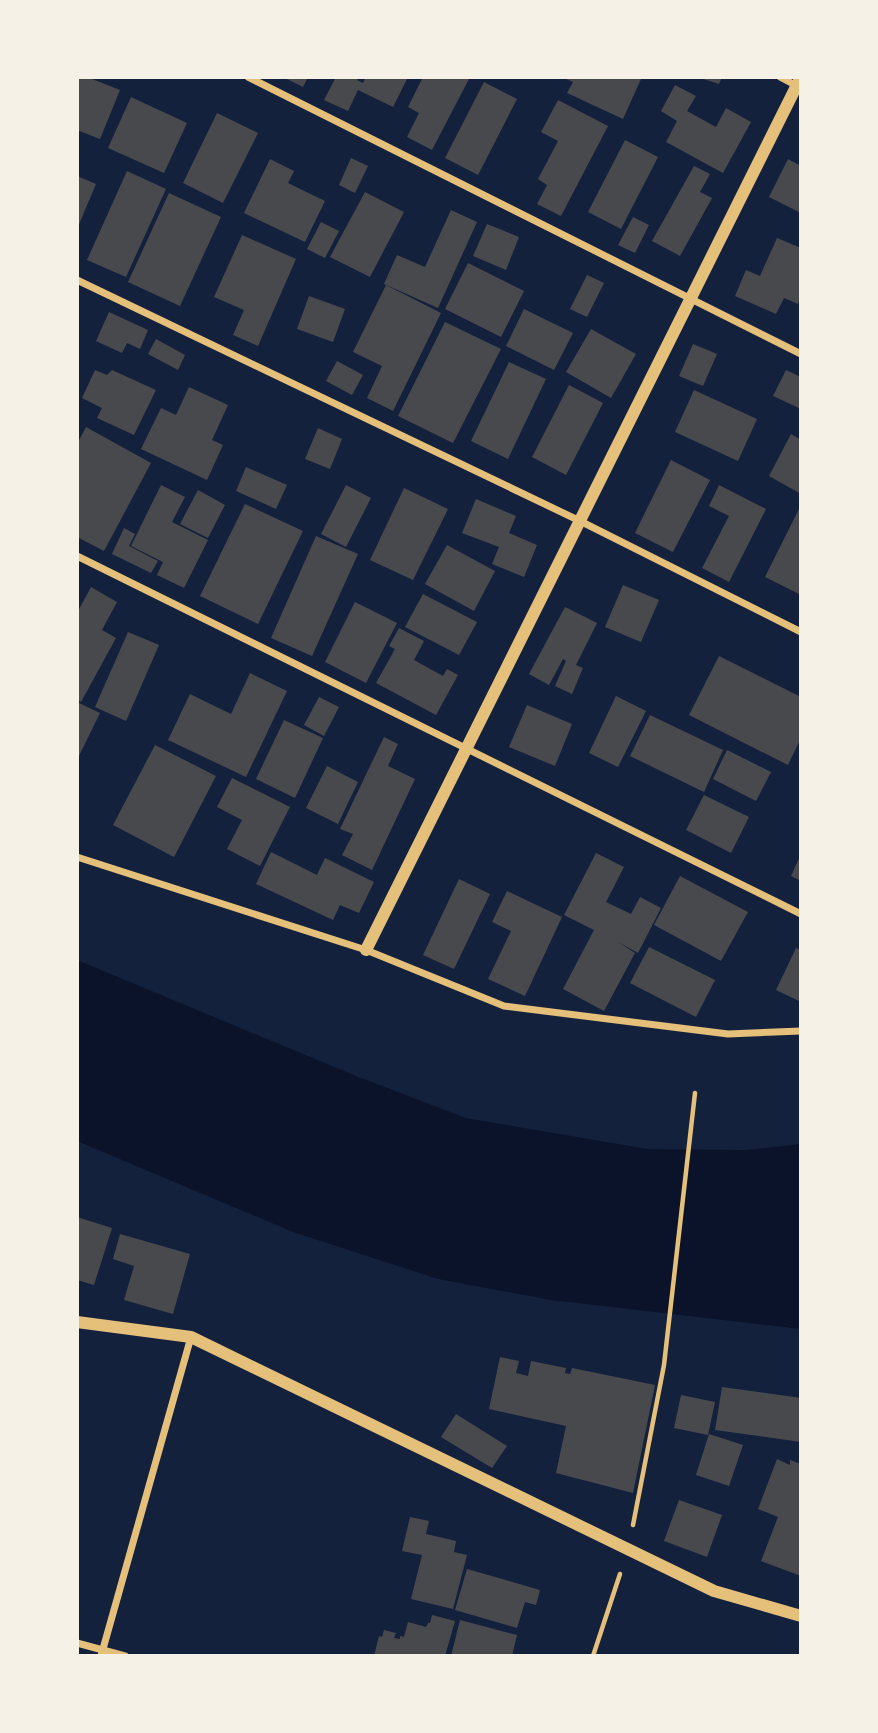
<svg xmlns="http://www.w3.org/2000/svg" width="878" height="1733" font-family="'Open Sans',sans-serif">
  <rect width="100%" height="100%" fill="#14213d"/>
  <path fill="#0b132b" d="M77,960L356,1076L466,1118L648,1149L745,1150L801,1144V1329L551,1300L438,1279L293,1232L77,1141Z"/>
  <g fill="#48494c">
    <path d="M80,77H87L120,90L100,139L77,130V85Z"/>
    <path d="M283,77H308L303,87Z"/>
    <path d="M331,77H359L357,80L363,83L366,77H408L393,107L358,90L348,111L324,100L335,79Z"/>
    <path d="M423,77H470L432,150L407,137L419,113L408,107Z"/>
    <path d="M562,77H636L641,79L623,119L567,93L573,82Z"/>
    <path d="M697,77H722L719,84Z"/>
    <path d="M484,82L517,99L478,175L445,158Z"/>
    <path d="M675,85L696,96L687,111L716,127L726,108L751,122L723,173L666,142L677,121L661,111Z"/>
    <path d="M131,97L187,123L164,173L108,148Z"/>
    <path d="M558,100L608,126L561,216L537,204L547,185L538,179L558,141L541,132Z"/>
    <path d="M217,113L258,133L223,203L183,183Z"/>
    <path d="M625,140L658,157L621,229L588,212Z"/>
    <path d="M351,158L368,166L355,193L339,185Z"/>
    <path d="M270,159L294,171L288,183L325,201L305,242L244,213Z"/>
    <path d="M788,159L801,166V213L769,197Z"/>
    <path d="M694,166L710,174L700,192L712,198L680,256L652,241Z"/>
    <path d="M127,171L166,189L126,277L87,260Z"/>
    <path d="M77,176L96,184L77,229Z"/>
    <path d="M365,192L404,212L370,277L330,257Z"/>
    <path d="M169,193L221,217L180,306L128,282Z"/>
    <path d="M451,210L477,222L438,308L384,284L397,255L425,267Z"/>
    <path d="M633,217L649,225L635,253L618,245Z"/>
    <path d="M321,222L339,231L325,258L307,249Z"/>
    <path d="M487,224L519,237L506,270L473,256Z"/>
    <path d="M242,235L296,259L258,346L233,335L244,310L214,297Z"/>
    <path d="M777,238L801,248V296L798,304L784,298L776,314L735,296L746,270L760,276Z"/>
    <path d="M468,263L524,291L501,337L445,309Z"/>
    <path d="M587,275L604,283L587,317L570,309Z"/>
    <path d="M386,285L441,313L393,411L367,398L382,366L353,352Z"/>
    <path d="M309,296L345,309L333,342L297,329Z"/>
    <path d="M524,309L573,333L554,370L506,346Z"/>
    <path d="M109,312L148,330L140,349L127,343L122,353L96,341Z"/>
    <path d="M445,322L501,349L453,443L398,416Z"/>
    <path d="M591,329L636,354L611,398L566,372Z"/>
    <path d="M156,339L185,355L178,370L148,354Z"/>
    <path d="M693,344L717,354L703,386L679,376Z"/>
    <path d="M337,361L363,375L352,395L326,381Z"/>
    <path d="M509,362L546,379L508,459L471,441Z"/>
    <path d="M95,370L107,375L112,370L156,390L134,435L97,418L102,408L82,398Z"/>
    <path d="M786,370L801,377V409L773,396Z"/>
    <path d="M569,385L603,403L566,475L532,457Z"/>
    <path d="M189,387L228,405L212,440L223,445L207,480L141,449L161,408L176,415Z"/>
    <path d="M694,390L757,419L738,461L675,432Z"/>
    <path d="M86,427L151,463L104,551L77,537V444Z"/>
    <path d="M318,428L342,439L330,469L305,459Z"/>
    <path d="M791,434L801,440V494L769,476Z"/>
    <path d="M671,460L710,480L673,552L635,533Z"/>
    <path d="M246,467L287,485L276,509L236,491Z"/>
    <path d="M161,485L185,497L172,522L208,540L184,588L157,575L163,562L131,546Z"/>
    <path d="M346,485L371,498L346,547L321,534Z"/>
    <path d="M719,485L766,509L729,582L702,568L729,516L709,506Z"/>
    <path d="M404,488L448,509L413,580L370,560Z"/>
    <path d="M198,490L225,505L208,538L180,524Z"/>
    <path d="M476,499L516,516L509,533L537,545L524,577L492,564L499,547L462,533Z"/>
    <path d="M245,504L303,531L258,624L200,596Z"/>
    <path d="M801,505V595L765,577Z"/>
    <path d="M124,528L135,534L129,546L158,561L151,573L112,554Z"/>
    <path d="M316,536L358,554L312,656L271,638Z"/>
    <path d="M447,545L495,571L474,611L425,584Z"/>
    <path d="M623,585L659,600L641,642L605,627Z"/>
    <path d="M91,587L117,602L102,630L116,638L81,702L77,699V613Z"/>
    <path d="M423,594L477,622L459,655L405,627Z"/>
    <path d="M355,602L397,623L366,683L325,662Z"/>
    <path d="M565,607L597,623L576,665L583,668L572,694L555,686L566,661L563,659L549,685L529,674Z"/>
    <path d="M399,628L424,641L414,660L443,676L447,669L458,675L436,715L376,683L395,649L389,646Z"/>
    <path d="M128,632L159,645L126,721L95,707Z"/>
    <path d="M719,656L801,697V738L788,765L689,715Z"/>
    <path d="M250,673L287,691L246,777L168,740L190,694L231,714Z"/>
    <path d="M616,696L646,711L618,767L589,753Z"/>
    <path d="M319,697L339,707L324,736L304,725Z"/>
    <path d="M77,702L100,713L77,760Z"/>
    <path d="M527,705L572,724L555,766L509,747Z"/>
    <path d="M650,715L723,750L704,792L630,756Z"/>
    <path d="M284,720L323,738L295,798L256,779Z"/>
    <path d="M384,737L398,744L388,766L415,779L372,870L342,855L353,834L340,829Z"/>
    <path d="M155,745L216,776L174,857L113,825Z"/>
    <path d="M727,750L771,772L756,801L713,779Z"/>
    <path d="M327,766L358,782L338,824L306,808Z"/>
    <path d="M232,778L290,807L260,866L227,849L242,820L217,807Z"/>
    <path d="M704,795L749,817L731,853L686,830Z"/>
    <path d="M271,852L317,875L325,858L374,882L359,913L340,905L333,920L256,884Z"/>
    <path d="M596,853L624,867L606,902L631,914L640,897L661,908L638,953L618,942L635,953L604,1011L563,989L594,930L564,915Z"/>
    <path d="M801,854V881L791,876Z"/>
    <path d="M680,876L748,912L721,961L654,925Z"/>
    <path d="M459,879L490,894L454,969L423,955Z"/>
    <path d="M507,891L562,917L525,996L488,979L511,931L492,922Z"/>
    <path d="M649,947L715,980L696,1017L630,983Z"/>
    <path d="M796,948L801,950V1002L776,990Z"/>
    <path d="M77,1217L112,1228L94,1285L77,1280Z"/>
    <path d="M120,1234L190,1254L173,1314L124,1300L134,1266L113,1259Z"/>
    <path d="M500,1357L519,1361L516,1373L528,1376L531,1361L566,1368L565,1373L570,1374L572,1368L655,1385L633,1493L556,1473L566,1426L489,1409Z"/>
    <path d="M722,1387L801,1398V1442L715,1430Z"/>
    <path d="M681,1395L715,1402L708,1435L674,1428Z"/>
    <path d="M456,1414L507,1446L492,1468L441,1437Z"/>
    <path d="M709,1434L743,1445L729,1486L696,1475Z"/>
    <path d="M777,1459L790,1465V1460L801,1464V1576L761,1561L778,1517L758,1509Z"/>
    <path d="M679,1500L722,1515L707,1557L664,1541Z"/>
    <path d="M410,1517L429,1521L426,1534L456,1541L454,1552L467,1555L453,1609L411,1599L422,1555L402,1551Z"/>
    <path d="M467,1569L540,1590L536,1605L525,1602L517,1628L455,1610Z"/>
    <path d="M432,1615L455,1621L445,1656H374L379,1636L382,1637L384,1630L396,1633L394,1638L400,1639V1636L404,1637L408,1622L426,1627L428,1623H430Z"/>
    <path d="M460,1620L517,1635L512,1656H451Z"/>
  </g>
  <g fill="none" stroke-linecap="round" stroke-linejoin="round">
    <g stroke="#e5c07b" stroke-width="4.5">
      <path d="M633,1525L664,1365L695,1093"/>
      <path d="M593,1656L620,1574"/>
    </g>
    <g stroke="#e5c07b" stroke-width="7">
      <path d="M248,77L801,354"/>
      <path d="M780,77L797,86"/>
      <path d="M77,280L580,521L801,632"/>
      <path d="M77,556L801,914"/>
      <path d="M77,857L366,950L504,1006L728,1034L801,1031"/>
      <path d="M77,1643L125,1656"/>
      <path d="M101,1656L191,1337"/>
    </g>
    <g stroke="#e5c07b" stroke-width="12">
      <path d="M366,950L801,77"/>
      <path d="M77,1322L191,1337L714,1591L801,1616"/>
    </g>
  </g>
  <rect width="878" height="1733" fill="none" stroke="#f6f1e7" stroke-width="158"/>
</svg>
